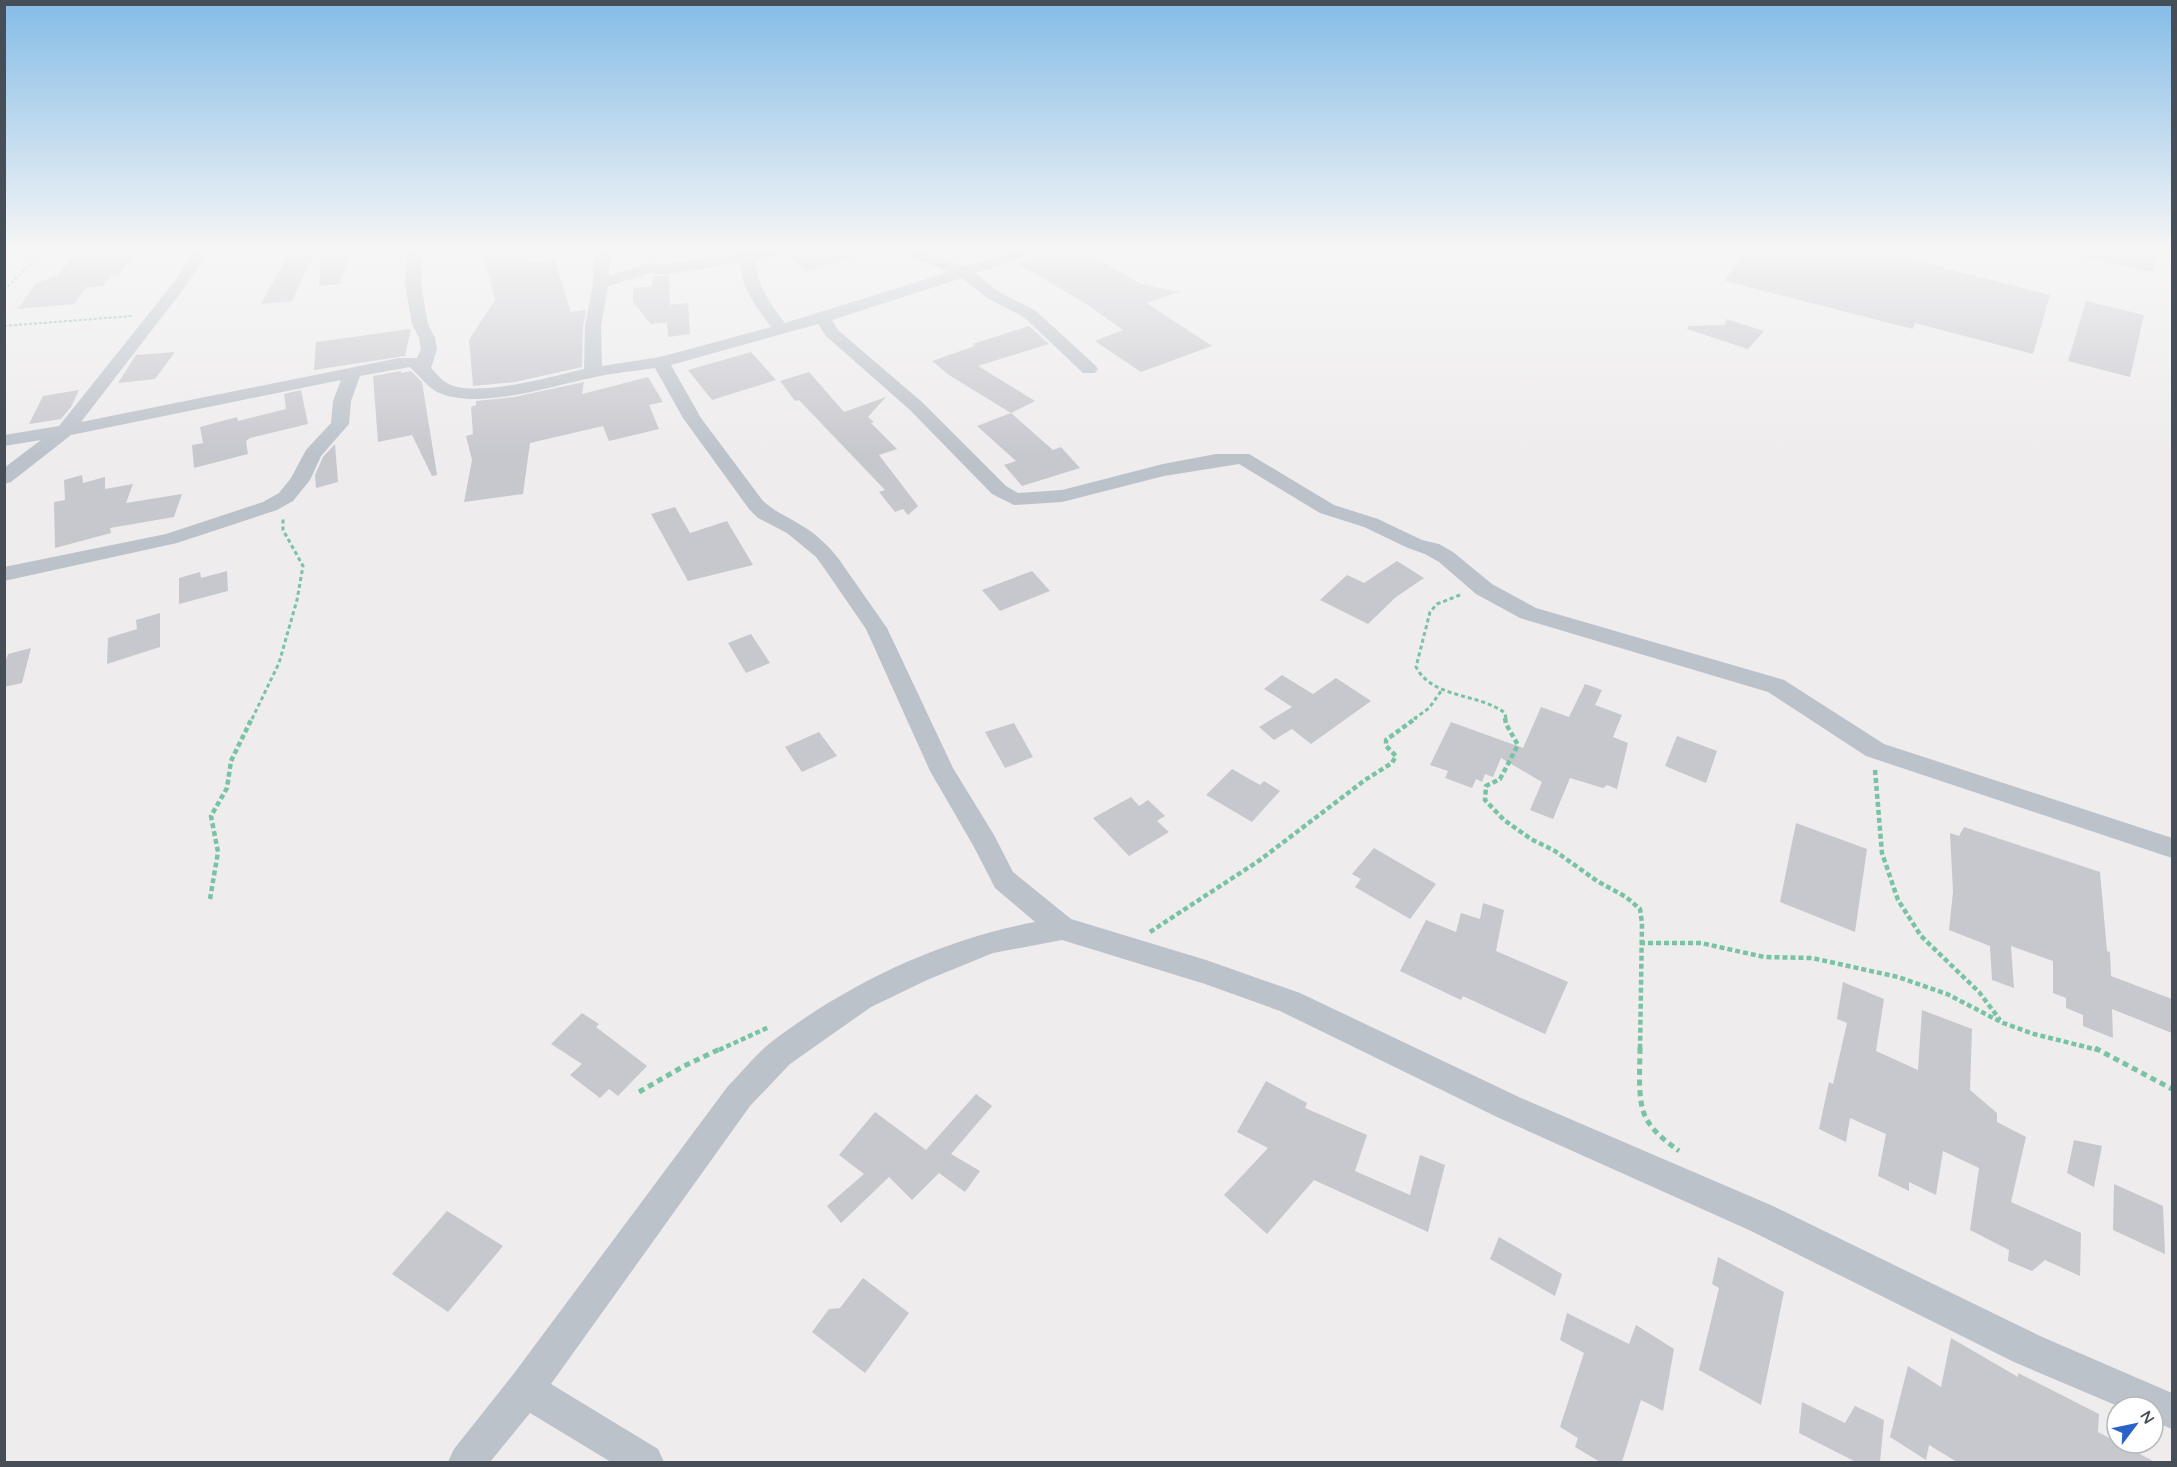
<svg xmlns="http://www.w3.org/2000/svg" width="2177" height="1467" font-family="Quicksand,sans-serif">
  <rect width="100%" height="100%" fill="#eeecec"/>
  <g fill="#c7c7ce">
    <path d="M80,249H105L98,257L135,254L119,275L111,276L103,286L87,287L74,304L18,309L36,283L57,276Z"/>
    <path d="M291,249H316L292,301L261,304Z"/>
    <path d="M482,249H521L530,263L554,259L571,312L586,310L583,327L582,367L515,382L473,386L469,340L495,300Z"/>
    <path d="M794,249H861V256L805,271L789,255Z"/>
    <path d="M1074,249H1080L1141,284L1179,292L1146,303L1212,346L1141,372L1095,341L1123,330L1085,303L1017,263L1052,254L1054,257Z"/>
    <path d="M1745,249H1870L2050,295L2033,354L1915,323L1913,329L1725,281Z"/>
    <path d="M2087,249H2158L2153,272L2086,258Z"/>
    <path d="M349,255L340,284L319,286L321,259Z"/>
    <path d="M653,276H669L670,305L688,303L690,334L668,337L667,322L651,324L633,302V288L652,286Z"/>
    <path d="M2086,301L2144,315L2130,377L2068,361Z"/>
    <path d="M1726,319L1764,331L1748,349L1687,329L1688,326L1725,325Z"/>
    <path d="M1029,326L1049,344L978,366L1035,401L1011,413L949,375L932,361L975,346L973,344Z"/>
    <path d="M411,329L405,356L314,370L316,342Z"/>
    <path d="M175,352L155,379L118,383L136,355Z"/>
    <path d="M751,352L776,380L712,400L688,370Z"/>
    <path d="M401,371V373L411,371L422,382L437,475L432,476L412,435L378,442L373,376Z"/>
    <path d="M809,372L844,412L886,397L868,417L874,422L871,423L897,449L879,455L918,506L908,515L903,509L895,512L879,492L885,490L799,400L795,401L780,381Z"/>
    <path d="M648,377L663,402L649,405L659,429L609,441L603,426L530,443L523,494L464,502L472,460L466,436L473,434L471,407L476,405V401L514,397L584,382L582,394Z"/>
    <path d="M79,390L71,407L61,419L29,424L43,396Z"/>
    <path d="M301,390L308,424L250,438L246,441L248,454L194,468L192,445L203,443L200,427L237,417L238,421L286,409L284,394Z"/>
    <path d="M1011,413L1053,450L1061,447L1080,468L1022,486L1004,465L1016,461L977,426Z"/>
    <path d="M335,444L338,482L316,488L315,475L323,457Z"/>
    <path d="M82,475L83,483L105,477V489L133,484L126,503L182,494L174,517L110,528L111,533L55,548L54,502L65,500L64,480Z"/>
    <path d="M675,507L690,533L727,521L753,565L688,581L651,514Z"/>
    <path d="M1397,561L1424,578L1396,597L1368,624L1320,600L1347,575L1364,583Z"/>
    <path d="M227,571L228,591L179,604V578L200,572L201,578Z"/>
    <path d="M1032,571L1050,591L1000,611L982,590Z"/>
    <path d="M160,613V647L107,664L108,638L137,629L136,620Z"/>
    <path d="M751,634L770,663L746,673L728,643Z"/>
    <path d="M31,648L22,683L4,687V666L8,654Z"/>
    <path d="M1282,675L1313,694L1336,678L1371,701L1311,744L1292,729L1274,740L1259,727L1292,707L1264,689Z"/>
    <path d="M1585,684L1602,690L1595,705L1622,715L1613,737L1628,743L1617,789L1607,785L1603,788L1570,778L1553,819L1530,810L1542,782L1501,758L1493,777L1485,774L1482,782L1476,779L1472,788L1445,778L1448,771L1430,765L1451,722L1523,748L1541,707L1569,717Z"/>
    <path d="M1014,723L1033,757L1005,768L985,732Z"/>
    <path d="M819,732L837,756L802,772L785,747Z"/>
    <path d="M1677,736L1717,751L1706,783L1665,766Z"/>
    <path d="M1232,769L1260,785L1264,781L1280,791L1252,822L1206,795Z"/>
    <path d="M1131,797L1139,806L1148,800L1165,816L1157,821L1169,832L1129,856L1093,818Z"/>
    <path d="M1796,823L1867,849L1855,932L1780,902Z"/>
    <path d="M1964,827L2100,872L2107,951L2110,952L2111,976L2172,999V1033L2112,1009L2113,1038L2083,1026V1015L2066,1008V998L2053,993V961L2011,946L2014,988L1992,980L1990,946L1949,930L1953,892L1950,833L1959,836Z"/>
    <path d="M1374,848L1436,884L1410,919L1355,887L1361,879L1352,874Z"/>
    <path d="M1483,903L1504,910L1496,951L1568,982L1545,1034L1463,996L1461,1000L1400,971L1426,920L1456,932L1461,913L1480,919Z"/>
    <path d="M1843,982L1884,999L1876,1051L1918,1070L1922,1010L1972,1029L1970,1090L1997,1113V1122L2026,1137L2011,1202L2081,1233L2080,1276L2045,1260L2032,1271L2008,1261L2009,1250L1970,1230L1979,1168L1943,1151L1936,1195L1909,1182V1191L1878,1176L1886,1134L1850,1118L1846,1142L1819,1129L1829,1082L1833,1084L1847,1023L1837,1019Z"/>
    <path d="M582,1013L599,1024L596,1027L647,1066L618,1096L609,1089L600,1098L570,1075L582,1064L551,1044Z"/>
    <path d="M1266,1081L1307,1103L1305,1108L1367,1135L1355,1171L1410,1195L1420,1155L1445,1165L1428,1232L1314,1180L1267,1234L1224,1195L1268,1148L1237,1132Z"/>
    <path d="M976,1094L992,1106L951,1154L980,1171L965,1192L939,1173L912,1200L889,1177L841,1223L827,1206L864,1174L839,1155L875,1112L926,1150Z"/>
    <path d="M2074,1140L2102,1146L2094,1187L2067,1173Z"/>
    <path d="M2114,1184L2163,1206L2165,1254L2113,1230Z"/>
    <path d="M447,1211L503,1246L448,1312L392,1274Z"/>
    <path d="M1499,1237L1562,1274L1555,1296L1490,1259Z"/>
    <path d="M1718,1257L1784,1292L1761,1405L1699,1370L1719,1288L1712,1284Z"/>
    <path d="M863,1278L909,1313L865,1373L812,1332L829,1309L840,1308Z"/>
    <path d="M1567,1313L1629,1344L1636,1325L1674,1349L1663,1411L1641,1400L1622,1462H1600L1575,1447L1578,1438L1560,1427L1584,1353L1560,1340Z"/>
    <path d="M1951,1338L2018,1377V1373L2099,1414L2098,1432L2155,1462H1957L1929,1445L1926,1460L1890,1437L1908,1366L1941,1387Z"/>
    <path d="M1802,1402L1845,1423L1855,1406L1884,1420L1880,1462H1856L1799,1433Z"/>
  </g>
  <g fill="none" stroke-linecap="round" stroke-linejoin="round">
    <g stroke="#79c3a5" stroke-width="2" stroke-dasharray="3 2" stroke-linecap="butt">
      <path d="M4,290L46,249"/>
      <path d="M4,326L132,316"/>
    </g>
    <g stroke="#79c3a5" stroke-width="3" stroke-dasharray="4 3" stroke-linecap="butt">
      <path d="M1460,595L1437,604L1430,612L1416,667C1433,699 1479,693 1505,713L1506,719"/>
      <path d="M252,719L279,663L297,600L303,566L283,530V518"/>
      <path d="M1414,719L1429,708L1442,690"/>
    </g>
    <g stroke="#79c3a5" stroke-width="4.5" stroke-dasharray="5 3" stroke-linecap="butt">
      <path d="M1505,718L1506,724L1518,745L1500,779L1486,786L1485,800L1504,820L1531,839L1555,851L1597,881L1626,897L1640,909L1642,923L1640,1050"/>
      <path d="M1875,770L1882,853L1898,900L1921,936L1979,992L2000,1020"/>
      <path d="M210,899L218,852L211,816L227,788L231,761L252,718"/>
      <path d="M1150,932L1260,860L1365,780L1392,763L1396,756L1386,746V740L1416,718"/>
      <path d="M1640,943H1701L1764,957L1812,958L1898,977L1947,994L2003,1023L2034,1034L2098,1050"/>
      <path d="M719,1050L769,1027"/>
    </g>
    <g stroke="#79c3a5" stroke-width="5" stroke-dasharray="6 4.5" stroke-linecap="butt">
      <path d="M1640,1048C1640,1067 1637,1102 1646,1118C1653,1132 1667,1142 1679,1151"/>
      <path d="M2095,1048L2172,1089"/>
      <path d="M639,1092L684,1066L722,1048"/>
    </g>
    <path fill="#bbc2ca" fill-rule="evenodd" d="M196,249H211L185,287L81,422L399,358H417L421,349L419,338L412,324L405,284L408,249H422L421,284L428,324L435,338L437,349L431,368C436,373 442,381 449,384C476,398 554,376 584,369L585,327L593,283L595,249H609V276L650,263L662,265L742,252V249H792L790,252L755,260C757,285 770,304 785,323L949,272L910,256L908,253L910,250L936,249L930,254L964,267L1019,249H1042L1040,252L975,273L999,292L1036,311L1095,365L1098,369L1095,373H1083L1024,317L987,298L962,278L832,320L838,330L922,402L1006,486L1018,493L1062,490L1163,464L1216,454H1249L1334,505L1378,519L1422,540L1439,544L1453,552L1492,584L1536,608L1784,680L1884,744L2172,838V858L1866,756L1768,692L1520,618L1476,594L1439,562L1425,554L1408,548L1364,527L1320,513L1239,464L1164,476L1062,502L1014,505L992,494L910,410L826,336L818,324L671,365L701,418L763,501C774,511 786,516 799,524C814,532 828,545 838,558L887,628L953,768L994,835L1013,872L1071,919L1206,960L1300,993L1521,1098L1773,1206L2040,1336L2172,1393V1429L2153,1421V1407H2120L2014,1362L1749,1230L1499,1118L1280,1011L1205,984L1062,940L993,953L927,980L871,1007L790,1064L750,1106L551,1384L658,1449L664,1462H611L530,1413L490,1462H448L454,1449L512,1376L728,1086C742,1072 755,1055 770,1043C847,984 939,940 1035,922L995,888L974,847L930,771L866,629L824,568L816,557L787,533L758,518L749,509L683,418L655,368C634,371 612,373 591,378C551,386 477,411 437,392C428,387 418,375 410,367L360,376L351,401L349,424L321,456L310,480L293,501L277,510L177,543L4,581V567L166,534L263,502L279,493L291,478L306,450L331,423L333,401L341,380L71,435L11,482L4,484V468L41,440L4,446V435L59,426L175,281ZM740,262C741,287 756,307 771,327L660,357L602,366L601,327L608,286L651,273L662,275Z"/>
  </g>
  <linearGradient id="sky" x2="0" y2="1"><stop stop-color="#84bce6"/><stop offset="0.55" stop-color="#f7f6f6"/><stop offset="1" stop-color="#f7f6f6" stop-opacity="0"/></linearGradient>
  <rect width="2177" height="455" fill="url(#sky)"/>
  <rect width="2177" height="1467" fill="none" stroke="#464e57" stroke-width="12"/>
  <g transform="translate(2135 1425) rotate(58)"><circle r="28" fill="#ffffff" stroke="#b5b8bc" stroke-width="1.5"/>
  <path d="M0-4.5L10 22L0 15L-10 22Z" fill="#2b62ca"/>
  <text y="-9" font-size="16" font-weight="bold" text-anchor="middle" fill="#464e57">N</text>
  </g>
</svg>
